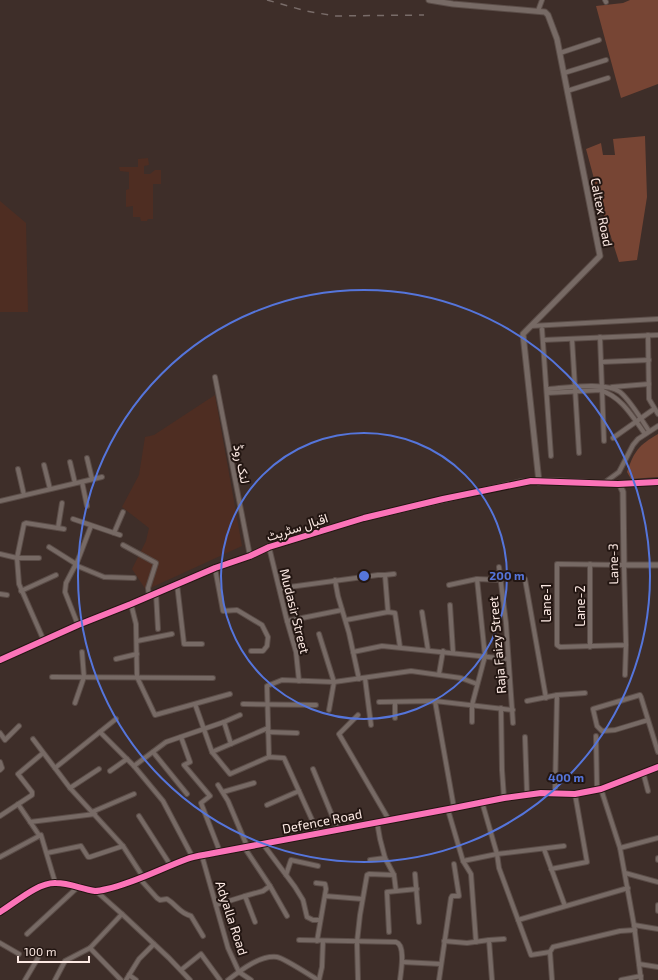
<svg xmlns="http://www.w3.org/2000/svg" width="658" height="980" font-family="'Exo 2',Vazirmatn,sans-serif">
  <rect width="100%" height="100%" fill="#3e2e29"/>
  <g fill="#4e2d22">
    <path d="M148,158L149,165L144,166V174H150L155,170H161V184H153V219H148L147,221H141L140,217H133V206L126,207V190L129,189V172L120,171L119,167H138V159Z"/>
    <path d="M0,201L26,223L28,312H0Z"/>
    <path d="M215,395L242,546L146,590L132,569L146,541L149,528L122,507L139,475L145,437L154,435Z"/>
  </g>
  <g fill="#774534">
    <path d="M630,0H658V84L621,98L596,6L623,3Z"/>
    <path d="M645,136L647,197L637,260L619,262L603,212L586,149L601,143L603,155H615L613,139Z"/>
    <path d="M658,434V477L631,479L627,472C634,451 639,445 658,434Z"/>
  </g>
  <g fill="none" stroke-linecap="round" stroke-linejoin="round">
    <g stroke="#5b4d48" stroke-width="6">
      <g id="minor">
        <path d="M605,0L606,2"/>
        <path d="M538,11L542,0"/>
        <path d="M560,53L599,40"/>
        <path d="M564,73L606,60"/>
        <path d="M567,91L608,78"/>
        <path d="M531,326L658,319"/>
        <path d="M542,329L551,456"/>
        <path d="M648,335L649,399L658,414"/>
        <path d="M600,337L604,441"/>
        <path d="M572,339L579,453"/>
        <path d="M543,340L658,335"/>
        <path d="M601,362L649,360"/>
        <path d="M215,377L250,556"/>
        <path d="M612,387L649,384"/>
        <path d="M547,389C564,388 606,381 620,392C629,399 642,420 649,431"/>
        <path d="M547,393L600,390C622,397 632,416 645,434"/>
        <path d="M613,438L654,409"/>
        <path d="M87,458L92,479"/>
        <path d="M70,462L75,483"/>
        <path d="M44,465L50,489"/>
        <path d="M18,469L24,495"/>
        <path d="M82,482L87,506"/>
        <path d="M604,483L619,472L633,445L638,439L658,426"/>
        <path d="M618,484L658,482"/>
        <path d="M0,501L102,477"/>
        <path d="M73,519L120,535"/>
        <path d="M58,528L62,503"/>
        <path d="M114,533L123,512"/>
        <path d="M123,545L156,563L148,588L149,596"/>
        <path d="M49,547L76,564"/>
        <path d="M269,547L287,621L296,652L299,681"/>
        <path d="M0,554L17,558H39"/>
        <path d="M590,564V647"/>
        <path d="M75,565L104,577L134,578"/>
        <path d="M499,567L506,623L513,723"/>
        <path d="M215,568L223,611L237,610L262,625L268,637L267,646L263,651H251"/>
        <path d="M385,575L394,574"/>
        <path d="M525,579L546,698"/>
        <path d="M335,580L338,596L349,633L359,679"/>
        <path d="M177,584L184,644H202"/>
        <path d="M449,585L477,579L501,580"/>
        <path d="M21,591L56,575"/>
        <path d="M280,591L282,588L378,575H385L388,612"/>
        <path d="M156,593L158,629"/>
        <path d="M0,594L7,595"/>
        <path d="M131,604L136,624L137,677L155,715L230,694"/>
        <path d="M450,605L453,652"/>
        <path d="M422,612L428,650"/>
        <path d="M346,620L388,612L395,613L400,647"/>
        <path d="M287,621L342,610"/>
        <path d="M78,625L65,592L66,583L78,560L91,526"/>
        <path d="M319,634L334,682L329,710"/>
        <path d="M44,641L19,584L17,558L24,524L26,523L64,529"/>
        <path d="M137,641L172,634"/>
        <path d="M353,652L382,646L508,659"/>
        <path d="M116,659L137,654"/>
        <path d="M439,674L443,651"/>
        <path d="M625,675L626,645L560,647L557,645V564L624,565L626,645"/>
        <path d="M52,677L213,678"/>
        <path d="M365,678L371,725"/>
        <path d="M435,701L454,808"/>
        <path d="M527,701L557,695"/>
        <path d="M379,702L435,701L513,710"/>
        <path d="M395,702V718"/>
        <path d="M75,703L84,677L82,652"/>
        <path d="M195,704L212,752L230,774L269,757L284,758L318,833"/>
        <path d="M243,704L316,705"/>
        <path d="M501,708L502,770L504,798"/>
        <path d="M358,715L339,734L389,820"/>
        <path d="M648,720L615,730L602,731L597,726L593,709L640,695L641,697L658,752"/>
        <path d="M224,722L231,744"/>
        <path d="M472,722V705L485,656L477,579"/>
        <path d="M100,732L134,766L163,801L193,858"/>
        <path d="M268,732L297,733"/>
        <path d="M0,733L5,740L19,726"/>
        <path d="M596,736L597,789"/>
        <path d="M181,737L190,762L184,765L210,796L201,803L220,852"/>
        <path d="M525,737L527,794"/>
        <path d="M33,739L70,788L123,846L143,877"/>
        <path d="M153,752L187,794"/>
        <path d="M212,752L268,728"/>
        <path d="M269,757L267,686L282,680L334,682L411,671L461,678L477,684"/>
        <path d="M0,762L2,768L0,770"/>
        <path d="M134,766L166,742L224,722L240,715"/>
        <path d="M55,768L116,719"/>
        <path d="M313,769L338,830"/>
        <path d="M110,771L127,759"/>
        <path d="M643,772L648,791"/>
        <path d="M218,785L228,801L247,846"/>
        <path d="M70,788L99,769"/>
        <path d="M601,789L620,848L634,925L641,980"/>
        <path d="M223,792L254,783"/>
        <path d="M555,793L557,695L585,693"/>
        <path d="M482,802L497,854L499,868L531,955L550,952"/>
        <path d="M18,804L39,835"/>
        <path d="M267,805L299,791"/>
        <path d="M448,810L463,861L471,874L476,942"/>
        <path d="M92,812L134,794"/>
        <path d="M0,816L32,795V792L18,774L43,753"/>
        <path d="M139,816L171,866"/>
        <path d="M30,822L95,814"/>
        <path d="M377,822L380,839L385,858L394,875L396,891"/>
        <path d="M263,844L295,887L303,900L307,917L313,920H319"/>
        <path d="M244,847L270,886"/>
        <path d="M620,848L658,838"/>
        <path d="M544,849L565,906"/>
        <path d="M47,853L81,846L88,857H90L123,846"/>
        <path d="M202,856L228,948L239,972L251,980"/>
        <path d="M0,857L41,835L55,882"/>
        <path d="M370,860L385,858"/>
        <path d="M658,860V858"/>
        <path d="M463,861L497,854L564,846"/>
        <path d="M551,869L587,862L575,794"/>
        <path d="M625,873L658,882"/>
        <path d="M415,874L419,922"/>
        <path d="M286,875L291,860L318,866"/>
        <path d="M139,878L157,898L160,900L167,899C177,905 179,913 191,916L203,936"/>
        <path d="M316,883L325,884L326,889L317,941"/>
        <path d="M96,891L122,914L169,958L190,980"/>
        <path d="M245,896L263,891L270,886L287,916"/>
        <path d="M325,896L362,899"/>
        <path d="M216,905L245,896L255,922"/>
        <path d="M658,905V911"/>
        <path d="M0,912C15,903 38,882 56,883C69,883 82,889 95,891C98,891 103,890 107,889C134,883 160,869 187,859C195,856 205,855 214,853L454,808L504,798L541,793L575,794L601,789L658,767"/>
        <path d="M518,920L628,888"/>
        <path d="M634,925L658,929"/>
        <path d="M389,932L387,892L417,889"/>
        <path d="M27,934L79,886"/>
        <path d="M299,940L396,942C406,945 401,971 400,980"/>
        <path d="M444,941L467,943L489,940"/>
        <path d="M0,943L19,954"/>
        <path d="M90,948L121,980"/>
        <path d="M402,962L441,964"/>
        <path d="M639,964L658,967"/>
        <path d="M181,970L201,954L220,980"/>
        <path d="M129,975L136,980"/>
        <path d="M25,980L38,958"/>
        <path d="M55,980L65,961L90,948L122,914"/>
        <path d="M126,980L139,959L154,944"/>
        <path d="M228,980C241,970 260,955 277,957C284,958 311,976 318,980"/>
        <path d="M319,980L322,967L323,941"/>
        <path d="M358,980L357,942L360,915L367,875L369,874L394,875"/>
        <path d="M439,980L451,898L452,896H459L454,864"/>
        <path d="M492,980L489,940L504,939"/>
        <path d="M552,980L550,952L553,947L620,931L635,930"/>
        <path d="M621,980L641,976"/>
      </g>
    </g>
    <g stroke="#5b4d48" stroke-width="7">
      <g id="tertiary">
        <path d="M429,0L453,4L545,12L548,15L557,39L600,256L523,334L539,482"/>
        <path d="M0,660L78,625L131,604L215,568L250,556L269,547L364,518L520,482C545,479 573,482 599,483C606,483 614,482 620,485L623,492L624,565H658"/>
      </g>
    </g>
    <use href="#minor" stroke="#776a65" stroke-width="4"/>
    <use href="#tertiary" stroke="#776a65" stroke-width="5"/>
    <path stroke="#796c69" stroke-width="1.5" stroke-dasharray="7 7" stroke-linecap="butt" d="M267,0L306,11L335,16L424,15"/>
    <g stroke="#231612" stroke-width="8">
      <g id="cycleway">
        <path d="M0,660L78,625L131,604L215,568L250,556L269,547L364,518L443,499L531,481L618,484L658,482"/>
        <path d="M0,912C15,903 38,882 56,883C69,883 82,889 95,891C98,891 103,890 107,889C134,883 160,869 187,859C195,856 205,855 214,853L454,808L504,798L541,793L575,794L601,789L658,767"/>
      </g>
    </g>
    <use href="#cycleway" stroke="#fb73b8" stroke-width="6"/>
  </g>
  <g fill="none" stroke="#5575db" stroke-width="2">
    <circle cx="364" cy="576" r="143"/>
    <circle cx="364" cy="576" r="286"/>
  </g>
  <g text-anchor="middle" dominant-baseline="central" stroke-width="4" stroke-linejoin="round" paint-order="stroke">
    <g font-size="13" fill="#fce9e3" stroke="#231612">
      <text transform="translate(602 212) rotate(79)">Caltex Road</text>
      <text transform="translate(242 464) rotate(79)">لنک روڈ</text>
      <text transform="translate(297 527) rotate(-18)">اقبال سٹریٹ</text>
      <text transform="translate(613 564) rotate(-91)">Lane-3</text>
      <text transform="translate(546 603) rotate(-90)">Lane-1</text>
      <text transform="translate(580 606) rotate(-90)">Lane-2</text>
      <text transform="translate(295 611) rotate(76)">Mudasir Street</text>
      <text transform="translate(497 645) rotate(-95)">Raja Faizy Street</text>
      <text transform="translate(322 821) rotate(-11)">Defence Road</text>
      <text transform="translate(232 918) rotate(72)">Adyalla Road</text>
    </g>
  </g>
  <circle cx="364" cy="576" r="6" fill="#5575db" stroke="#231612" stroke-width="2"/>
  <g font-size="12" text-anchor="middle" font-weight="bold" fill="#5575db" stroke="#231612" stroke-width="4" stroke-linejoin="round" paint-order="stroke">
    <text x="507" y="580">200 m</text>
    <text x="566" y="782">400 m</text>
  </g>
  <path d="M18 956v6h71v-6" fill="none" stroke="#fce9e3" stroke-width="2"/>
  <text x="24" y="956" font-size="12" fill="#fce9e3" stroke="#231612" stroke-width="3" paint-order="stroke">100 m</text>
</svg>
